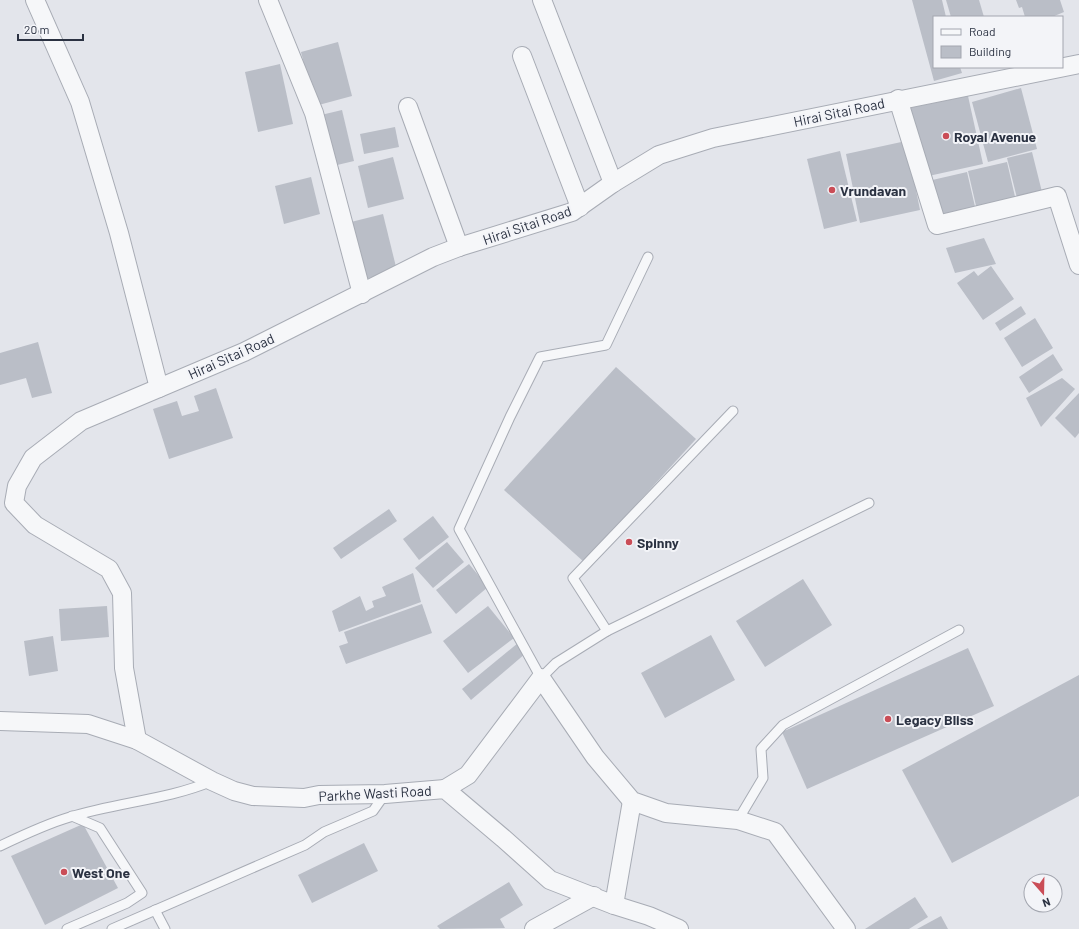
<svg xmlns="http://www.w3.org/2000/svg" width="1079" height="929" font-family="Barlow,sans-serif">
  <rect width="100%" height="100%" fill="#e3e5eb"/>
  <g fill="#babec7">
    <path d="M912,0H942L946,17H934V67H960L962,73L934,81Z"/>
    <path d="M946,0H979L984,17H951Z"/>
    <path d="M1016,0H1060L1064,12L1052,17H1025L1022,7L1019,8Z"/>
    <path d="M338,42L352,96L315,106L301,52Z"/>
    <path d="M280,64L293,124L258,132L245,72Z"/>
    <path d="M1021,88L1037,149L988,162L972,102Z"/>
    <path d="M968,96L983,164L924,177L909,108Z"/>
    <path d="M342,110L354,161L333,166L321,115Z"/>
    <path d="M395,127L399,147L364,154L360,134Z"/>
    <path d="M906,141L920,210L860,223L846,154Z"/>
    <path d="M840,151L857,221L824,229L807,159Z"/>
    <path d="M1032,152L1043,196L1018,202L1007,158Z"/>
    <path d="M393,157L404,199L368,208L358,166Z"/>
    <path d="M1007,162L1016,201L977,210L968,171Z"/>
    <path d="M967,172L976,211L937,220L928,181Z"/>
    <path d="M311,177L320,214L284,224L275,186Z"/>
    <path d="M383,214L397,271L365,279L351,222Z"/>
    <path d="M984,238L996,264L955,273L946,248Z"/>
    <path d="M991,266L1014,299L983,320L957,283L974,271L978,276Z"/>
    <path d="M1021,306L1026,314L1000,331L995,323Z"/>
    <path d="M1035,318L1053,348L1022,367L1004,338Z"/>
    <path d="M38,342L52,393L32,398L26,378L0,385V353Z"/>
    <path d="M1053,354L1063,370L1029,393L1019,377Z"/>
    <path d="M616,367L696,439L584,562L504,490Z"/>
    <path d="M1062,378L1075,389L1041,427L1026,398Z"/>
    <path d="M216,388L233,438L169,459L153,409L177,401L182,416L199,411L194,396Z"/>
    <path d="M1079,393V433L1075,438L1055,418Z"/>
    <path d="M389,509L397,521L341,559L333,548Z"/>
    <path d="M433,516L449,537L419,560L403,539Z"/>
    <path d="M447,542L464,562L433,588L415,568Z"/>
    <path d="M469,564L488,587L456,614L436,590Z"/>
    <path d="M413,573L421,602L339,632L332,611L360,596L366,611L374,607L372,601L386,596L382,587Z"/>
    <path d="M803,579L832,625L765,667L736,621Z"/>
    <path d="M422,604L432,633L346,664L339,646L348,643L344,632Z"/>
    <path d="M107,606L109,637L61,641L59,609Z"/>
    <path d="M488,606L514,638L468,673L443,641Z"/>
    <path d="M711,635L735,680L665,718L641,673Z"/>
    <path d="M53,636L58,671L29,676L24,641Z"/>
    <path d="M518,643L526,653L471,700L462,689Z"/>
    <path d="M968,648L994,706L807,789L782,732Z"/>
    <path d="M1079,675V796L952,863L902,770Z"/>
    <path d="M83,824L118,888L45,925L11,856Z"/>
    <path d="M364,843L378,871L312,903L298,875Z"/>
    <path d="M509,882L523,905L500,919L505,928L440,929L437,926Z"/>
    <path d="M915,897L928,917L909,929H865Z"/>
    <path d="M941,916L948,929H917Z"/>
  </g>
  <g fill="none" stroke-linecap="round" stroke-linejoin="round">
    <g stroke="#a8acb5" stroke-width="11">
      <g id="lane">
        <path d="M648,257L606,345L540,357L510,417L459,529L541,678L556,663L607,631L869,503"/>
        <path d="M607,631L573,578L733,411"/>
        <path d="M738,820L763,778L761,749L783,725L959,630"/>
        <path d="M0,846C23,835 46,824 70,817C118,802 167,800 212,781"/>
        <path d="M155,910L165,929"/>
        <path d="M67,929L127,903L142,893L100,828L72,816"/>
        <path d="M112,929L305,845L324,832L373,811L385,794"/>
      </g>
    </g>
    <g stroke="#a8acb5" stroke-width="20">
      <g id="street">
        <path d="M35,0L80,102L119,233L159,388"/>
        <path d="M268,0L314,113L362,294"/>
        <path d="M542,0L613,183"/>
        <path d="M522,56L580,207"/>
        <path d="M898,99L937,225L1057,196L1079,265"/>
        <path d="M408,107L459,247"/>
        <path d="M0,721L88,724L137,740L212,781L234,791L253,796L304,798L319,795L385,794L445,789L503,838L550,880L614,905L649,916L679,929"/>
        <path d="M137,740L124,668L122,593L109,569L35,525L14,503L17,486L33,458L81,421L244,352L433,257L459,247L572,212L613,183L659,155L713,138L1079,64"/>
        <path d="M445,789L468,775L541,678L595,757L632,801L666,813L738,820L775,832L846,929"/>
        <path d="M614,905L632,801"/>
        <path d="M534,929L594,896"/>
      </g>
    </g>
    <use href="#lane" stroke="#f6f7f9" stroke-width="9"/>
    <use href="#street" stroke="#f6f7f9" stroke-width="18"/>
  </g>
  <g fill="#ca4d57" stroke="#f3f4f8" stroke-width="1.5">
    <circle cx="946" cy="136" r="4"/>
    <circle cx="832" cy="190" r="4"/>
    <circle cx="629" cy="542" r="4"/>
    <circle cx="888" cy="719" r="4"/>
    <circle cx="64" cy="872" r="4"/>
  </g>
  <g text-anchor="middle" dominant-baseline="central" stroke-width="4" stroke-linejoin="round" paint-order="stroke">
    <g font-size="14" fill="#2b3242" stroke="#f3f4f8">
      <text transform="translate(839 112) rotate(-12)">Hirai Sitai Road</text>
      <text transform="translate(527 225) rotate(-19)">Hirai Sitai Road</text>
      <text transform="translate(231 356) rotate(-24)">Hirai Sitai Road</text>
      <text transform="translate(375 793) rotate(-3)">Parkhe Wasti Road</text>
    </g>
    <g font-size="14" font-weight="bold" fill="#2b3242" stroke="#f3f4f8" text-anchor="start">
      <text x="954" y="136">Royal Avenue</text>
      <text x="840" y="190">Vrundavan</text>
      <text x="637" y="542">Spinny</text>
      <text x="896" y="719">Legacy Bliss</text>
      <text x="72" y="872">West One</text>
    </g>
  </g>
  <rect x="933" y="16" width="130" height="52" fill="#f3f4f8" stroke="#a3a6af"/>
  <rect x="941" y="29" width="20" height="6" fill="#f6f7f9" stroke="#a3a6af"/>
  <text x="969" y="36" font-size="12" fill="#2b3242">Road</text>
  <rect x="941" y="46" width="20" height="12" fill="#babec7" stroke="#a3a6af"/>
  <text x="969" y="56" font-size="12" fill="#2b3242">Building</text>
  <g transform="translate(1043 893) rotate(160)"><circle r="19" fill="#f3f4f8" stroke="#a3a6af"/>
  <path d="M0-3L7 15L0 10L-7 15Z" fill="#ca4d57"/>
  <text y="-6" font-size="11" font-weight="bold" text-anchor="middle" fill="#2b3242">N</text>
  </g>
  <path d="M18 34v6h65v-6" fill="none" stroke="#2b3242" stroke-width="2"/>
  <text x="24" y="34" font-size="12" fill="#2b3242" stroke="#f3f4f8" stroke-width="3" paint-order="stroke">20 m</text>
</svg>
